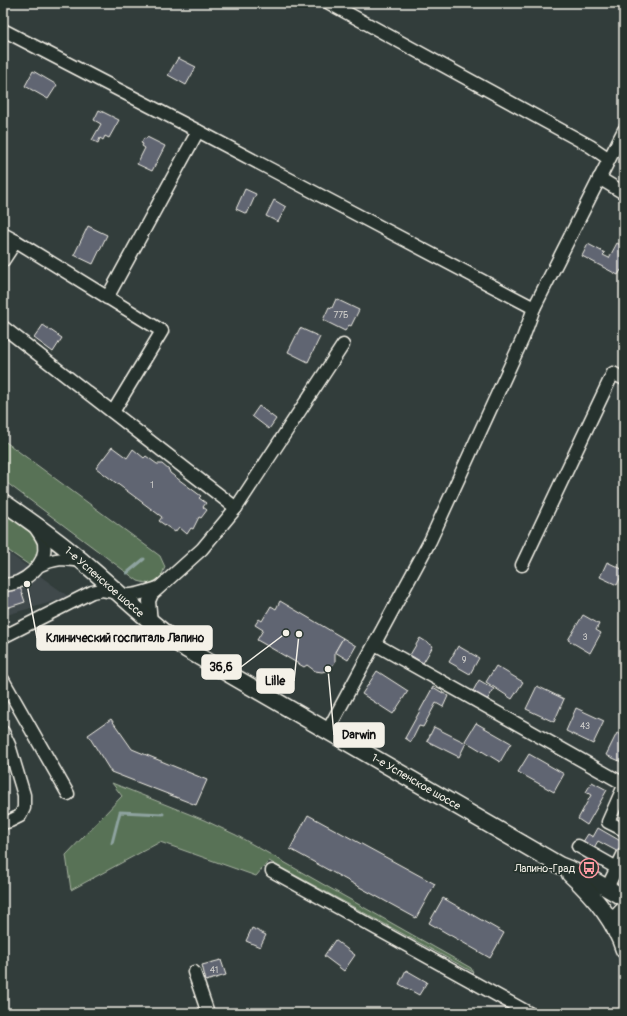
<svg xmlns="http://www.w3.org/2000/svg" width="627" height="1016" font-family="Pangolin,sans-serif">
  <rect width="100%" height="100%" fill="#323d3b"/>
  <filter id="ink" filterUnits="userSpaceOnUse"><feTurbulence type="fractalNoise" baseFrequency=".025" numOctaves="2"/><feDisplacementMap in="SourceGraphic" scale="8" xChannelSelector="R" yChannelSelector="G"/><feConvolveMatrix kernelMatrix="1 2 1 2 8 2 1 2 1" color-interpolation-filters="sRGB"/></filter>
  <g filter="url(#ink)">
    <path fill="#40494c" d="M3,549L69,597L3,616Z"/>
    <g fill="#597257" stroke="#a6b2a0">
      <path d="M3,440L160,556L165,567L161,577L150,584L138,581L3,480Z"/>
      <path d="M3,510C22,524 55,540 32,567L3,547Z"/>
      <path d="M112,783L204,820L236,835L471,968L473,972L269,861L256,876L160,842L71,890L66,855L122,796Z"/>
    </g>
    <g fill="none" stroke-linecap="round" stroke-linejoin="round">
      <g stroke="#8ea39f" stroke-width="3">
        <path d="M127,573L144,559"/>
        <path d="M112,843L120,812L163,814"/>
      </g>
    </g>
    <g fill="#606572" stroke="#f4f1e8">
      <path d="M178,58L196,67L186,85L168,75Z"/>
      <path d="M33,71L57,85L48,99L25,86Z"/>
      <path d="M99,110L119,120L109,138L105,136L103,140L100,138L98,143L92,140L101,124L94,120Z"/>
      <path d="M147,137L165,146L152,171L137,164L145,148L142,146L143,144L141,143L144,138L146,139Z"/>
      <path d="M245,189L256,194L247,214L236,209Z"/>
      <path d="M274,200L286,207L278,222L266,216Z"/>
      <path d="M88,226L107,235L93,264L74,255Z"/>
      <path d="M617,243L624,247V272L621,270L618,275L582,256L588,244L605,253L603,255L609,258Z"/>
      <path d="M336,299L359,310L351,326L349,325L345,331L323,320L329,307L332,308Z"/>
      <path d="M43,325L62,338L53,352L34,338Z"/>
      <path d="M300,328L320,337L308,362L288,352Z"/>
      <path d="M259,406L276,419L269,429L252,416Z"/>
      <path d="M112,447L127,458L133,449L144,458L146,456L157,464H162L169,470L170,473L201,496L199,498L206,503L203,507L207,510L201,518L199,517L193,529L191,528L187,534L179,527L175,532L159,521L162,517L96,468Z"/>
      <path d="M607,562L624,570L617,585L600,577Z"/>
      <path d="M20,587L25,602L3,609V592Z"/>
      <path d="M280,601L343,638L335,652V662L329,670L322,672L315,671L307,665L304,667L257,640L263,630L255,625L259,619L262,621L271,606L276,609Z"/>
      <path d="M583,615L599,624L596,630L601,633L590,653L568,640Z"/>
      <path d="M343,638L356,646L348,660L335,652Z"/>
      <path d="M420,638L433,646L423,663L410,655Z"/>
      <path d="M458,646L479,658L470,674L449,662Z"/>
      <path d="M496,666L523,682L512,699L486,682Z"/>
      <path d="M377,671L408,691L393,714L362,694Z"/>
      <path d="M479,680L494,689L487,700L473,691Z"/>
      <path d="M537,686L564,699L554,722L526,709Z"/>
      <path d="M433,687L448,696L443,707L436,703L423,727L419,726L411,742L405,738Z"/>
      <path d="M576,708L604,721L593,744L566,731Z"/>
      <path d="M111,719L132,749L207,780L196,805L111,772L88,735Z"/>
      <path d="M476,723L511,743L500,762L465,741Z"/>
      <path d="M434,727L466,743L459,757L427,741Z"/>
      <path d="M617,733L624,736V763L606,755Z"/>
      <path d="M529,754L564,774L554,792L518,772Z"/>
      <path d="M592,782L607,790L587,825L578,819L591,795L586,792Z"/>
      <path d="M308,815L435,884L416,918L290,849Z"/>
      <path d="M598,828L624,843V855L598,841L592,851L581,845L588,834L593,837Z"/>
      <path d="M443,898L504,933L490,958L429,923Z"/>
      <path d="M252,928L266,935L260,947L246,941Z"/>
      <path d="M335,940L355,955L344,971L324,956Z"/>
      <path d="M221,960L226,975L206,981L202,965Z"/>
      <path d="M406,970L427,982L419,995L399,984Z"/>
    </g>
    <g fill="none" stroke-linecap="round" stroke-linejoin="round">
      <g stroke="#f4f1e8" stroke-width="15">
        <g id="minor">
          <path d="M329,3L590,146L609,159"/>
          <path d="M3,30L198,131L534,308"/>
          <path d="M599,178L624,193"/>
          <path d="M3,234L16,241"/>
          <path d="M3,261L16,241L162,331L113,412"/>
          <path d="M107,298L198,131"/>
          <path d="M3,327L236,508"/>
          <path d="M522,565L613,373L624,379"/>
          <path d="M38,566C56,558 63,558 82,561"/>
          <path d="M3,585C23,585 48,565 44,543C43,538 38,532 35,527"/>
          <path d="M121,595C134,596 145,592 158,588"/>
          <path d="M151,623L149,601L152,594L202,549L236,508L343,345"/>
          <path d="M3,637L92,592L102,590L119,593"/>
          <path d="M375,644L624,784"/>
          <path d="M3,680L68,794"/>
          <path d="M328,730L430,541L523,338L534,308L624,130"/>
          <path d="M3,732L9,745L24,795V808L20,816L10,821L3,823"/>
          <path d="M624,786L608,822L624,830"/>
          <path d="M578,846L624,872"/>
          <path d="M272,871L529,1013"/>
          <path d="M607,888L623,855"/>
          <path d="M194,972L208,1013"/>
        </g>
      </g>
      <g stroke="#f4f1e8" stroke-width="19">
        <g id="major">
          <path d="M3,502C33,523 63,544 90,568C122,595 151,625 186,649L559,865L586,876L624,898"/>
          <path d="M570,874C592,894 615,921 624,950"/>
          <path d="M616,932C614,923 617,915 624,910"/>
        </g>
      </g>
      <use href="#minor" stroke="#26332d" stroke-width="12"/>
      <use href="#major" stroke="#26332d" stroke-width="16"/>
    </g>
  </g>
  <defs>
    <g id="bus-ring" transform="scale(1)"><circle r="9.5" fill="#26332d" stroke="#ff9aa2" stroke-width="1.5"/><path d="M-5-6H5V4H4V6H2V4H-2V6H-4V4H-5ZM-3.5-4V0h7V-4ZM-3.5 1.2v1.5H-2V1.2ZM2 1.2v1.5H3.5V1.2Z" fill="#ff9aa2"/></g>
  </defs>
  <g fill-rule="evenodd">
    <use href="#bus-ring" x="589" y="868"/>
  </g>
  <g text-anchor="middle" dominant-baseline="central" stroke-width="3.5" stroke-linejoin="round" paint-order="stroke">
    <g font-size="9" fill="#cfceca">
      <text x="341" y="315">77Б</text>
      <text x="152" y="485">1</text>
      <text x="585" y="637">3</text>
      <text x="464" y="660">9</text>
      <text x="585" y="726">43</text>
      <text x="214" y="970">41</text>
    </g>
    <g font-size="11" fill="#f4f1e8" stroke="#26332d">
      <text transform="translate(104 582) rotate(41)">1-е Успенское шоссе</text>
      <text transform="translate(416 782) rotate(30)">1-е Успенское шоссе</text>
    </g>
    <g font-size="11" fill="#f4f1e8" stroke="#26332d" text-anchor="end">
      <text x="575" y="868">Лапино-Град</text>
    </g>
  </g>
  <path fill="none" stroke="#f4f1e8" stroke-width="1.5" d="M27 584L37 638M286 633L241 667M299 634L294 681M328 669L334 735"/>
  <g fill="#f4f1e8" stroke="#26332d" stroke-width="1.5">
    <circle cx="27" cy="584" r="4"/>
    <circle cx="286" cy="633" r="4"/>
    <circle cx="299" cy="634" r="4"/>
    <circle cx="328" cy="669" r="4"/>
  </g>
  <g fill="#f4f1e8" stroke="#f4f1e8" stroke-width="1.5">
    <rect x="37" y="626" width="175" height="24" rx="4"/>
    <rect x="202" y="655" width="39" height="24" rx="4"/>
    <rect x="257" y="669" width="37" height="24" rx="4"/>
    <rect x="334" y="723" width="50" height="24" rx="4"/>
  </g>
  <g font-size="12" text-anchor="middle" font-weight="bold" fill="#111">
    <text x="125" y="642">Клинический госпиталь Лапино</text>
    <text x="221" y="671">36,6</text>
    <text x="275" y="685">Lille</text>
    <text x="359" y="739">Darwin</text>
  </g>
  <rect width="627" height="1016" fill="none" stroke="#26332d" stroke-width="16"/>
  <rect x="8" y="8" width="611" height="1000" fill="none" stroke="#f4f1e8" stroke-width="1.5" filter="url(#ink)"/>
</svg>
